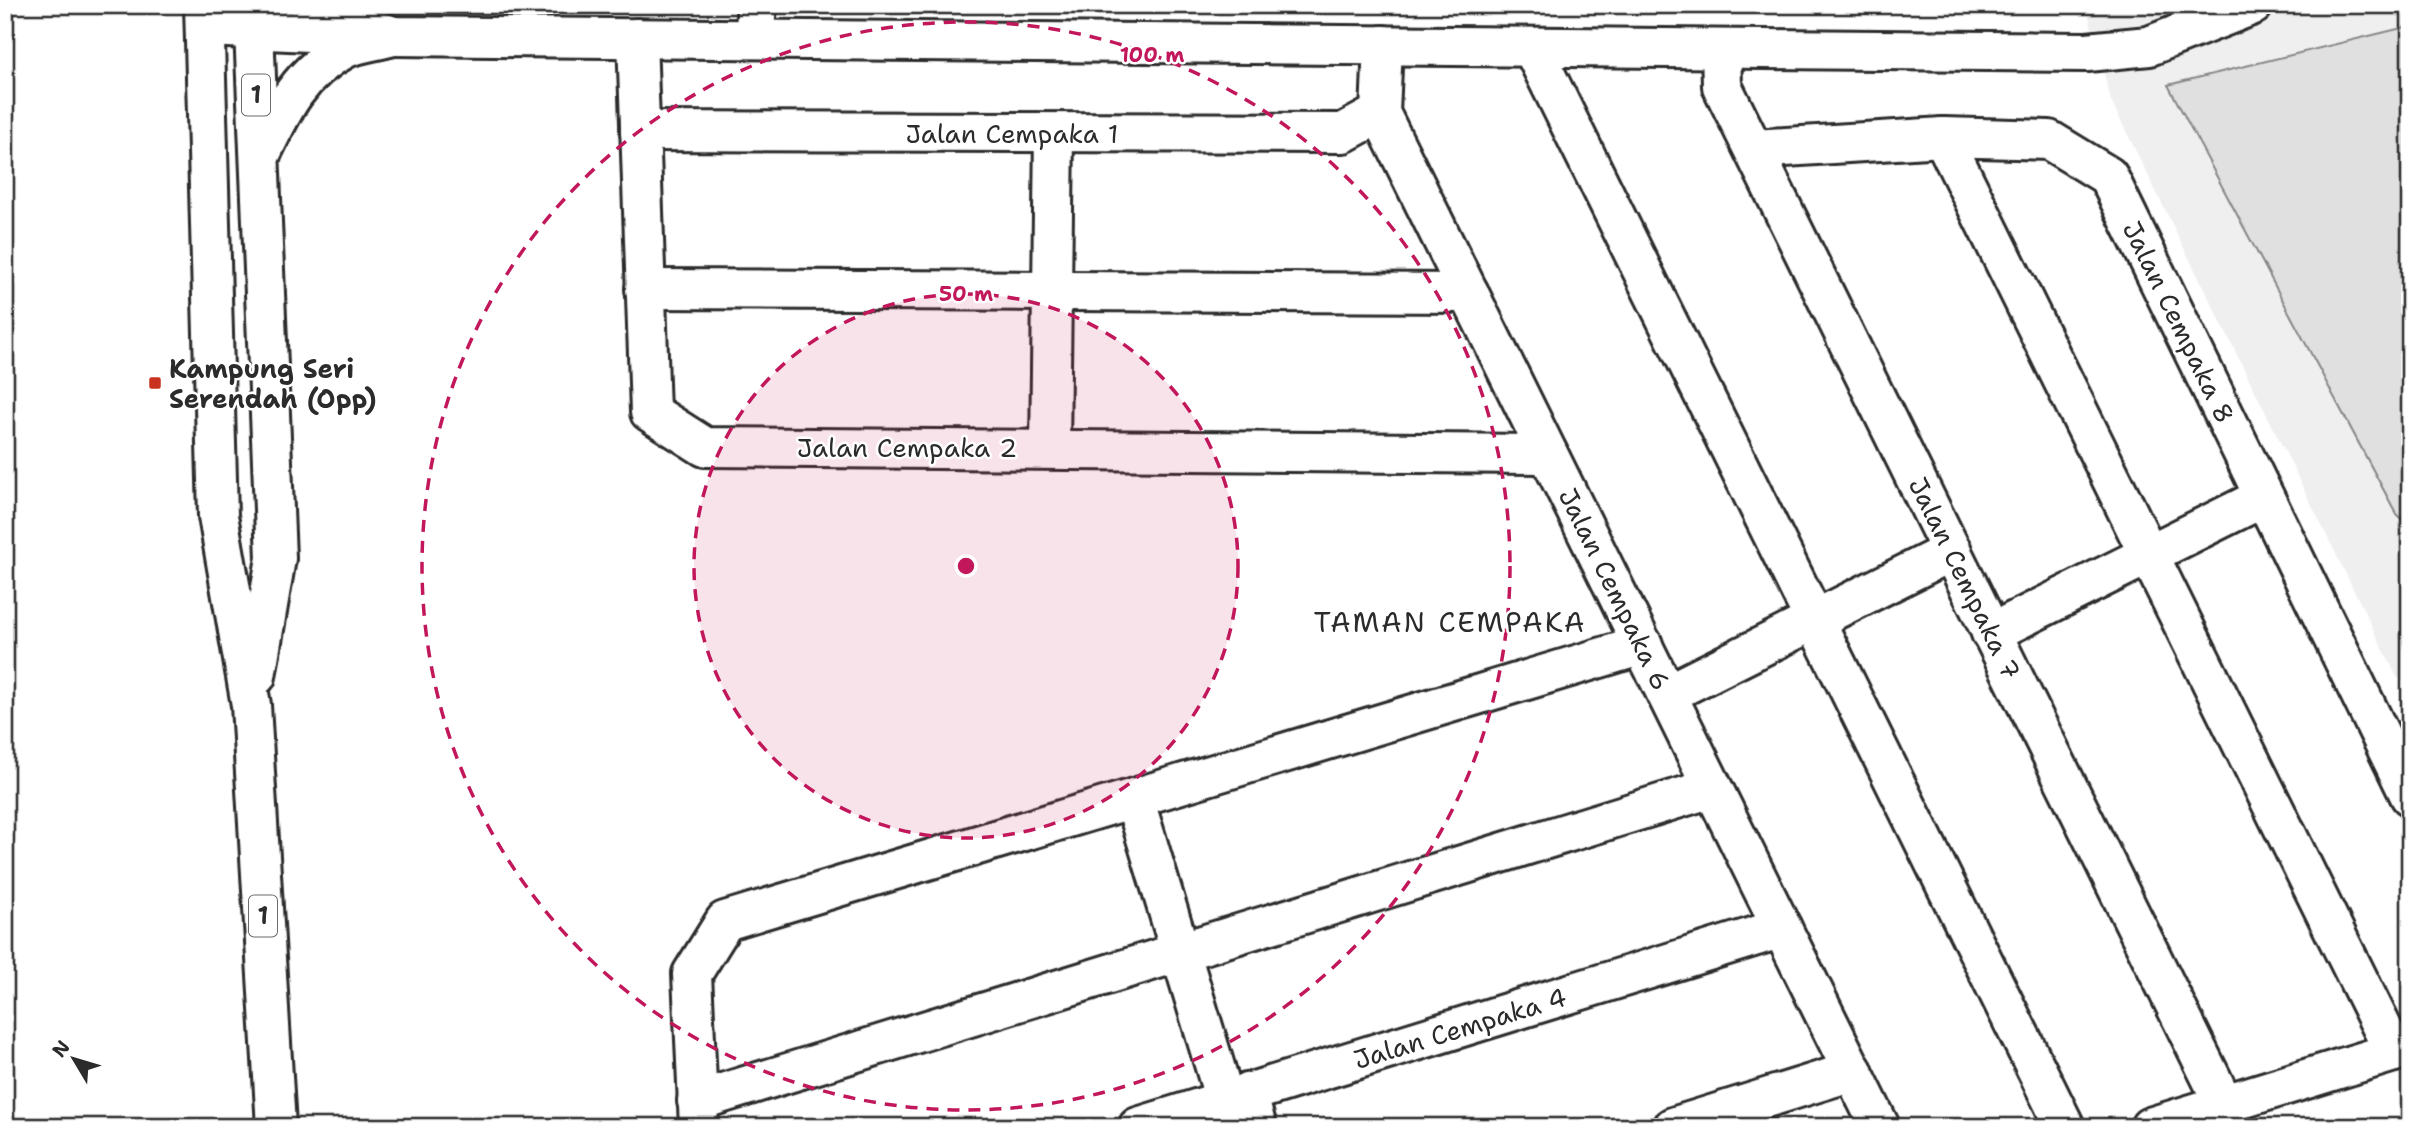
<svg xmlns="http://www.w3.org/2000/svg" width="2415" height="1132" font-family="'Shantell Sans',sans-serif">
  <rect width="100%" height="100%" fill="#fff"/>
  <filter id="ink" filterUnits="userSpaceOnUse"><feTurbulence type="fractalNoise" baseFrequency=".0143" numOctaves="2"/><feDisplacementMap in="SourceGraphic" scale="14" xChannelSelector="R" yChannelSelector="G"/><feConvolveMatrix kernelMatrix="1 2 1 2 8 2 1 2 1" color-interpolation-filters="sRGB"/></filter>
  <g filter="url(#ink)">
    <path fill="#efefef" d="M2086,5H2410V686L2397,677L2111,101Z"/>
    <path fill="#e0e0e0" stroke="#868686" stroke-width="2" d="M2410,26V526L2397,515L2168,85Z"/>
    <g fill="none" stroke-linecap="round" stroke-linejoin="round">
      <g stroke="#2b2b2b" stroke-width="44">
        <g id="minor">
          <path d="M206,27L394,36L2087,52L2149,46L2253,5"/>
          <path d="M637,38L650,412L705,447L1548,454"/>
          <path d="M754,39L757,5"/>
          <path d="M1383,45L1380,113L1880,1127"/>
          <path d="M1532,47L2065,1127"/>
          <path d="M1721,49L1722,86L2224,1104"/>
          <path d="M640,131L1343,133L1380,113"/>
          <path d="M1943,137L2394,1052"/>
          <path d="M1754,149L1943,137L2049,140L2108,176L2410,796"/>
          <path d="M645,289L1469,293"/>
          <path d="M1050,448L1054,133"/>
          <path d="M1991,633L2264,497"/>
          <path d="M1667,694L1952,551"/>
          <path d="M1134,798L1225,1100"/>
          <path d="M1247,1093L1257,1127"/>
          <path d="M697,1101L1712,788"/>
          <path d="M699,1127L692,974L725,921L1643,645"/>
          <path d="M1138,1127L1782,928"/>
          <path d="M1673,1127L1853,1071"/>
          <path d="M2150,1127L2410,1047"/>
        </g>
      </g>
      <g stroke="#2b2b2b" stroke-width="44">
        <g id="major">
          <path d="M204,5L218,516L251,705L276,1127"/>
          <path d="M253,5L276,558L256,676"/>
          <path d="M310,5L393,36"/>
          <path d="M262,152C283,108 300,72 346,48C360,42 379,40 394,36"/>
        </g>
      </g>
      <use href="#minor" stroke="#fff" stroke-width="38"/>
      <use href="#major" stroke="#fff" stroke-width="38"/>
    </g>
  </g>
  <circle cx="966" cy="566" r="272" fill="#c2185b" fill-opacity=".12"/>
  <g fill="none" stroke="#c2185b" stroke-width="3.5" stroke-dasharray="12 9">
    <circle cx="966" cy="566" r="272"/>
    <circle cx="966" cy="566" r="544"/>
  </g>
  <rect fill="#c8321e" stroke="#fff" stroke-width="2.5" x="148" y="376" width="14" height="14" rx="3.5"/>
  <g text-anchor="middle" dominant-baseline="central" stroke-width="5" stroke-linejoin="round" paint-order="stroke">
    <g fill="#fff" stroke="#6b6b6b" stroke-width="2">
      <rect x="242" y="74.5" width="28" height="41" rx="5"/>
      <rect x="249" y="895.5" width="28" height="41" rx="5"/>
    </g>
    <g font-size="24" font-weight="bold" fill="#2b2b2b">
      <text x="256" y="95">1</text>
      <text x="263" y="916">1</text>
    </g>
    <g font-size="26" fill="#2b2b2b" stroke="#fff">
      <text x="1012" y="133">Jalan Cempaka 1</text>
      <text transform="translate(2179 322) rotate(64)">Jalan Cempaka 8</text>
      <text x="907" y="447">Jalan Cempaka 2</text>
      <text transform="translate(1965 578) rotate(64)">Jalan Cempaka 7</text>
      <text transform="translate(1615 589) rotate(64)">Jalan Cempaka 6</text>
      <text transform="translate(1460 1028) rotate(-17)">Jalan Cempaka 4</text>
    </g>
    <g font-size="26" font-weight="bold" fill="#2b2b2b" stroke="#fff" text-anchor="start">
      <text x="169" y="368">Kampung Seri<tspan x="169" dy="30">Serendah (Opp)</tspan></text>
    </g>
    <g font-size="28" letter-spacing="2" fill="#2b2b2b" stroke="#fff">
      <text x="1450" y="622">TAMAN CEMPAKA</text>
    </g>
  </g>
  <circle cx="966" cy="566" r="10" fill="#c2185b" stroke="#fff" stroke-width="3.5"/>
  <g font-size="21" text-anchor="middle" font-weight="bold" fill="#c2185b" stroke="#fff" stroke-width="5" stroke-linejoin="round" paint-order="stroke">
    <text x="1152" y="62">100 m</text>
    <text x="966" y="301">50 m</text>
  </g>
  <rect width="2415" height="1132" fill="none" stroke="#fff" stroke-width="28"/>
  <rect x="14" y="14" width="2387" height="1104" fill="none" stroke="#2b2b2b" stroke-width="2.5" filter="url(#ink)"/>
  <g transform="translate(74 1059) rotate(308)" stroke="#ffffff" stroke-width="5" paint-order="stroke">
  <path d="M0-5L12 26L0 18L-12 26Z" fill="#2b2b2b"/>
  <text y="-10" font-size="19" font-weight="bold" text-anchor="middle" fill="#2b2b2b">N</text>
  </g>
</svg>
